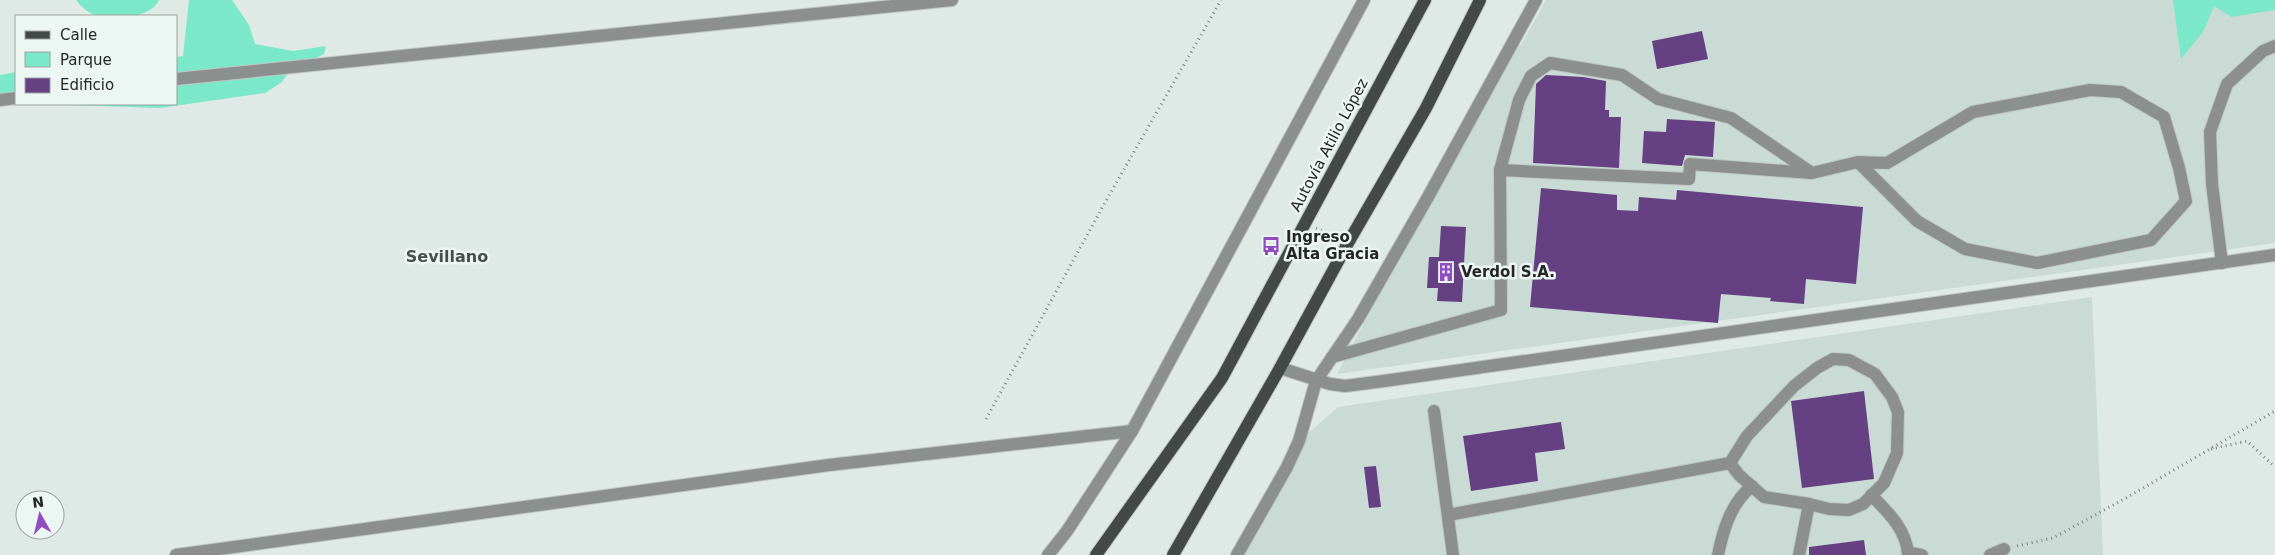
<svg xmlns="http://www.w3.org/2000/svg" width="2275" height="555" font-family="'DejaVu Sans',sans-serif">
  <rect width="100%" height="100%" fill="#dfe9e5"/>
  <g fill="#cadbd6">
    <path d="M1546,0H2275V243L1337,374L1510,46L1521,45Z"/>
    <path d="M2092,297L2103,555H1237L1299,441L1338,407Z"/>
  </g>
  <g fill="#7be8ca">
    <path d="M76,0H159C151,18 116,20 98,16C91,15 80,6 76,0Z"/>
    <path d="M189,0H232L249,25L255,44L293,51L326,46L324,54L289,71L282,82L265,93L160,108L67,105H0V75L16,72V104H176V57L183,56Z"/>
    <path d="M2173,0H2275V10L2231,17L2214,6L2203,32L2181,59Z"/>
  </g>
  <g fill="#654083">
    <path d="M1702,31L1708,59L1657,69L1652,41Z"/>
    <path d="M1546,75L1583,77L1606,81L1605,110H1609V117H1621L1619,168L1533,163L1536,84Z"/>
    <path d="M1667,119L1715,122L1713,157L1685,155L1682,166L1642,163L1644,131L1666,132Z"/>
    <path d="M1541,188L1617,195V210L1638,211L1639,197L1676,200L1677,190L1863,207L1856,284L1806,279L1804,304L1770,301L1771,298L1721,294L1718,323L1530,307Z"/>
    <path d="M1441,226L1466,227L1462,302L1437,301L1438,288H1427L1429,257H1439Z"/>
    <path d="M1864,391L1874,479L1802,488L1791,401Z"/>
    <path d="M1561,422L1565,449L1535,453L1538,481L1471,491L1463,436Z"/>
    <path d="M1376,466L1381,507L1369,508L1364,467Z"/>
    <path d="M1864,540L1866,555H1809V547Z"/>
  </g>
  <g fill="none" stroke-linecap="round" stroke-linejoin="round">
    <g stroke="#bdc6c3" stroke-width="14">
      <g id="minor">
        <path d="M176,79L952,0"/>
        <path d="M0,100L16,98"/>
        <path d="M1500,170L1689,179L1690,164L1811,173"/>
        <path d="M2222,263L2212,184L2210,132L2227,84L2263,51L2275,46"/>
        <path d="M1332,357L1501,310L1500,170L1519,100L1531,76L1550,63L1622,75L1658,99L1731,118L1812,173L1858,162L1887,163L1973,112L2090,90L2121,92L2164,117L2179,168L2186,201L2151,240L2037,263L1965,249L1917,221L1858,162"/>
        <path d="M1280,368L1330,384L1345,386L1384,381L2275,255"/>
        <path d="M1434,411L1453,555"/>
        <path d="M1871,495C1888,512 1907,530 1908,555"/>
        <path d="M1448,515L1730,463L1747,436L1794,386L1817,368L1833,359L1849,360L1875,374L1892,397L1898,412L1897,453L1884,483L1863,504L1849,510L1829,509L1809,504L1764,497L1739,475L1730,463"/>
        <path d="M1908,552L1922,555"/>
        <path d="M176,555L829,465L1132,431"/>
        <path d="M1048,555L1067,531L1132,431L1364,0"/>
        <path d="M1237,555L1287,467L1299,441L1316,381L1358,319L1428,197L1536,0"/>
        <path d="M1718,555C1723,530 1731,503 1752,486"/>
        <path d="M1799,555L1809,504"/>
        <path d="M1990,555L2004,549"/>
      </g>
    </g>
    <g stroke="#bdc6c3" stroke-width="14">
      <g id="major">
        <path d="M1096,555L1222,378L1425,0"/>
        <path d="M1173,555L1280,368L1348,243L1426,108L1480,0"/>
      </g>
    </g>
    <g stroke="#7e8582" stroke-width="3" stroke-dasharray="1 4" stroke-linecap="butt">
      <path d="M1316,228L1336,237"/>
      <path d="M986,419L1107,199L1221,0"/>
      <path d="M2211,449L2247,441L2275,467"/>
      <path d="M2017,546L2053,538L2126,498L2275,411"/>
    </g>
    <use href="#minor" stroke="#8b8f8d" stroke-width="12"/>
    <use href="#major" stroke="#424946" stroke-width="12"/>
  </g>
  <defs>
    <g id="bus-bare" transform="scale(1.5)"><path d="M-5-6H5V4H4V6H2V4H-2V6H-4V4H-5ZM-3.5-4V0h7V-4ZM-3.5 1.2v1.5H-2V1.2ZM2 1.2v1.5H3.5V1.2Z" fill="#904dc2" stroke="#ecf6f3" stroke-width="2.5" paint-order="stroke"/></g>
    <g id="building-bare" transform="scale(1.5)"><path d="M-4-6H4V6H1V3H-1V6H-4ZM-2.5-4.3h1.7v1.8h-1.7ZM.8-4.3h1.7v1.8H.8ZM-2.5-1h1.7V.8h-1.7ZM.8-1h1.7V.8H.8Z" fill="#904dc2" stroke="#ecf6f3" stroke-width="2.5" paint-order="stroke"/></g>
  </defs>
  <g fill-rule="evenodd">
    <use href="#bus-bare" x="1271" y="246"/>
    <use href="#building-bare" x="1446" y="272"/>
  </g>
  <g text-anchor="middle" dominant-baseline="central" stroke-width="5" stroke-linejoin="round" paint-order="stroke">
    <g font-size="15" fill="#242726" stroke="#ecf6f3">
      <text transform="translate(1329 145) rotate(-62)">Autovía Atilio López</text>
    </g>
    <g font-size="15" font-weight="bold" fill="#242726" stroke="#ecf6f3" text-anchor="start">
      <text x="1286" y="237">Ingreso<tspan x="1286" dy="17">Alta Gracia</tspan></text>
      <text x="1461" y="272">Verdol S.A.</text>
    </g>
    <g font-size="16" font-weight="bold" fill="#474f4c" stroke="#ecf6f3">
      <text x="447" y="256">Sevillano</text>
    </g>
  </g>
  <rect x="15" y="15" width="162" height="90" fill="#ecf6f3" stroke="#9ca3a1"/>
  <rect x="25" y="31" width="25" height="8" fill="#424946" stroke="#9ca3a1"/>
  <text x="60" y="40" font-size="15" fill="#242726">Calle</text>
  <rect x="25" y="52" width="25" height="15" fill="#7be8ca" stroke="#9ca3a1"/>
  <text x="60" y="65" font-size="15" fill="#242726">Parque</text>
  <rect x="25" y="78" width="25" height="15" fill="#654083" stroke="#9ca3a1"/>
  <text x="60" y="90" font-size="15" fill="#242726">Edificio</text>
  <g transform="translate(40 515) rotate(352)"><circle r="24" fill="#ecf6f3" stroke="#9ca3a1"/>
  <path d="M0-4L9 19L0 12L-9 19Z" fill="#904dc2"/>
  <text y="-8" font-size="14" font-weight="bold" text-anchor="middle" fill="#242726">N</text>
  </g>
</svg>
